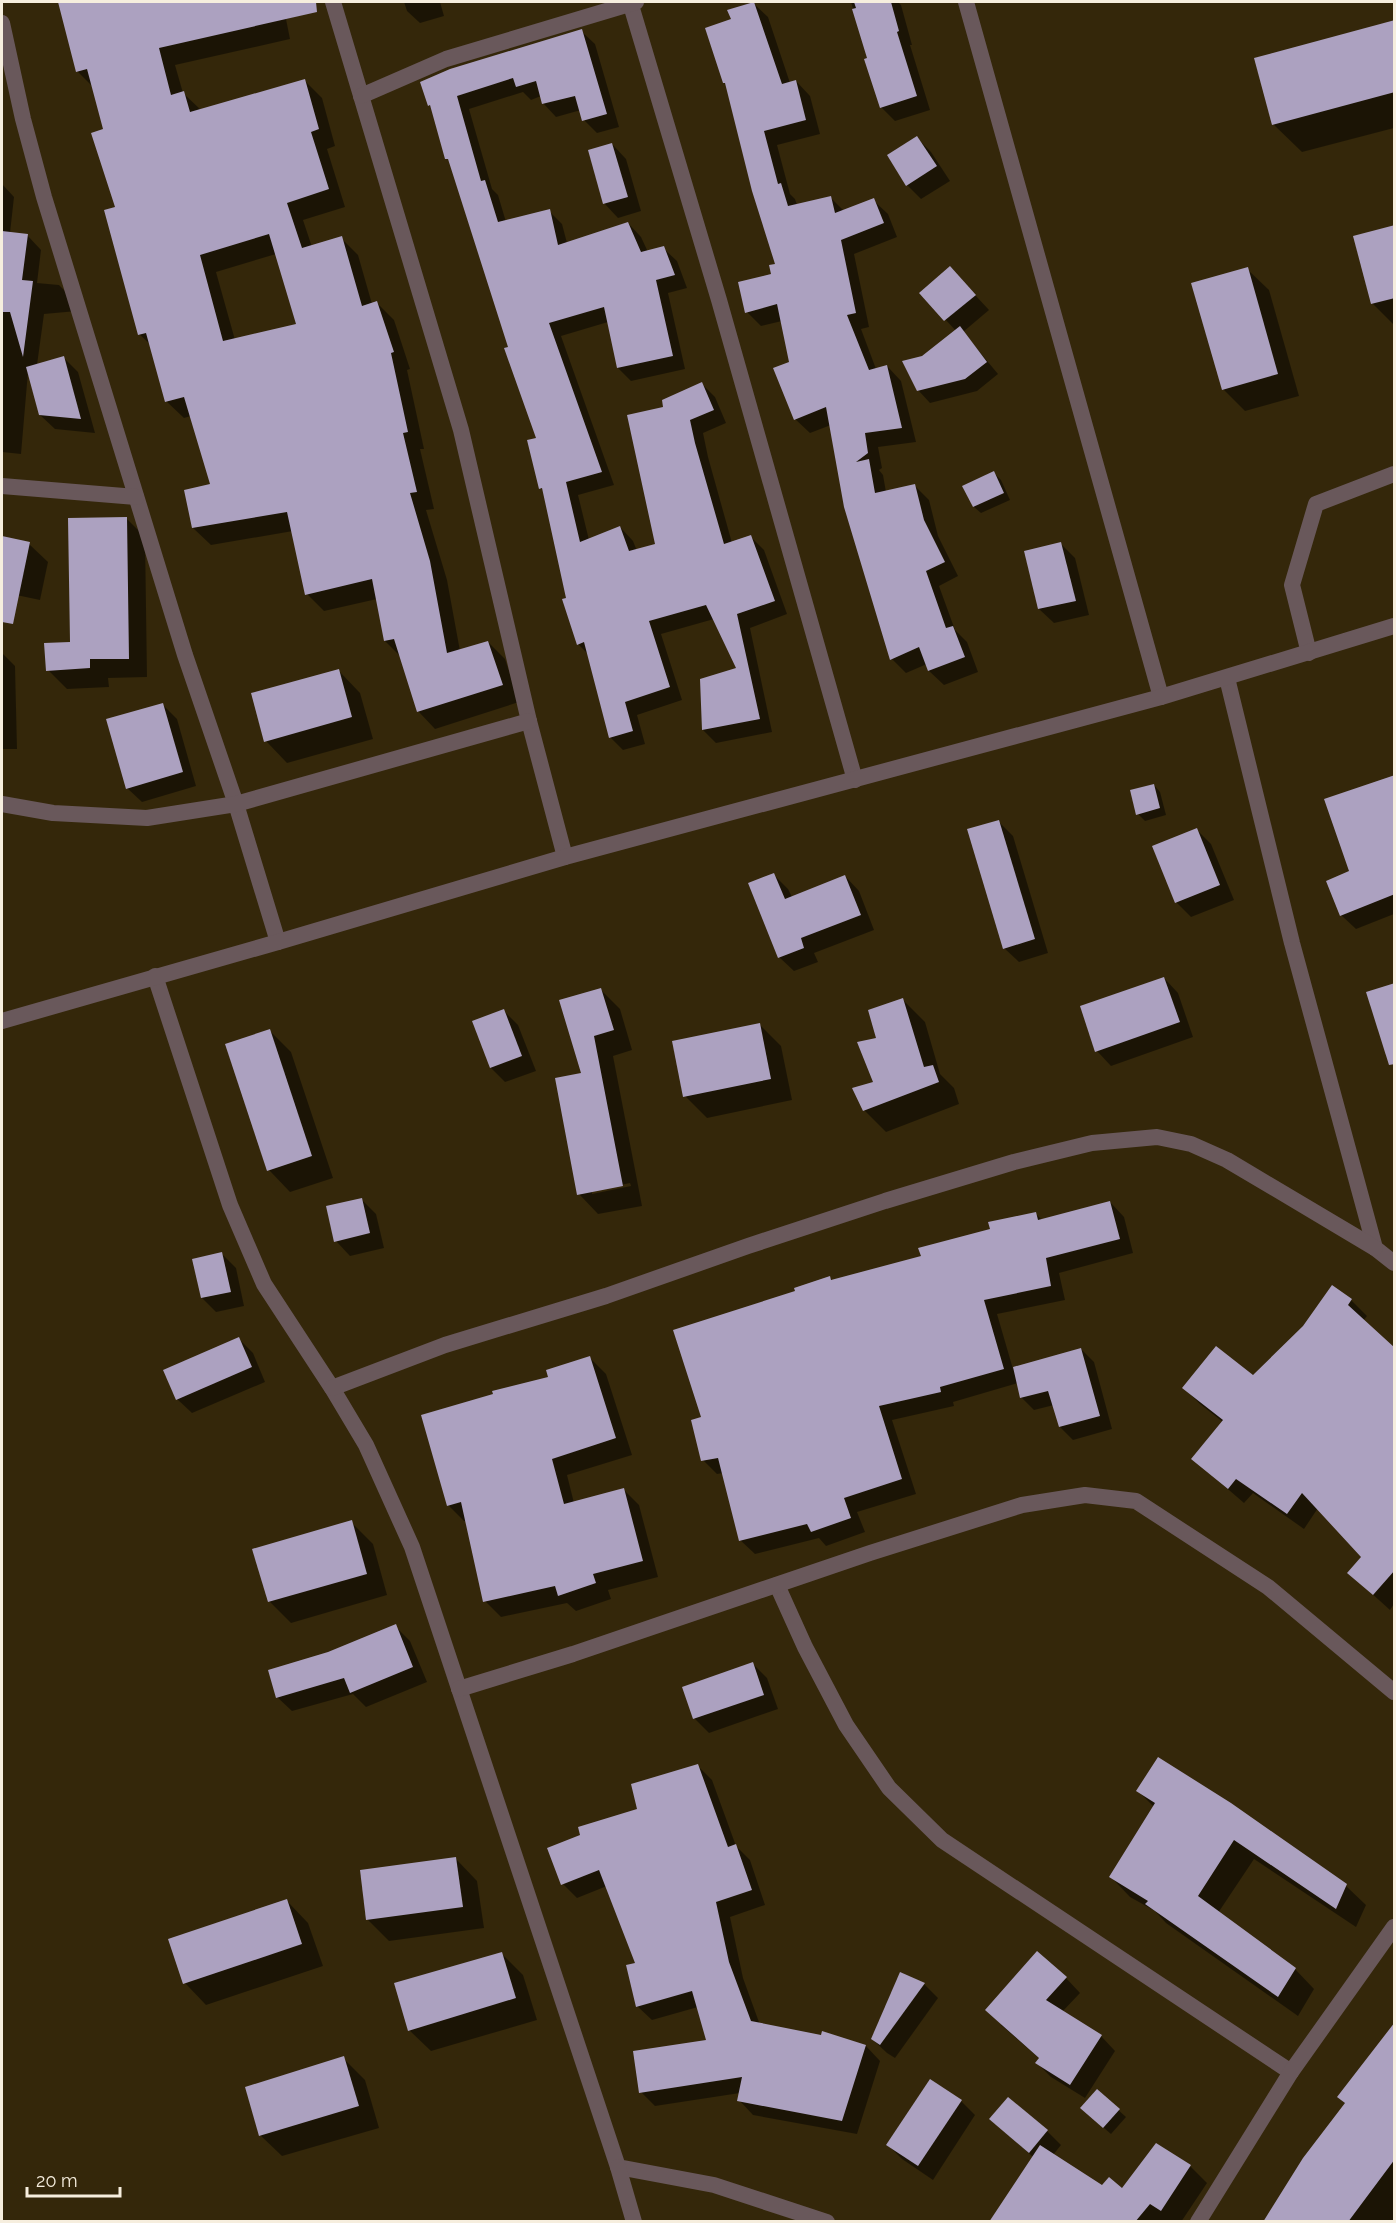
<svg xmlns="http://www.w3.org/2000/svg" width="1396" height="2223" font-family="Raleway,sans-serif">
  <rect width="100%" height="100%" fill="#34270a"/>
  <g fill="#0007" fill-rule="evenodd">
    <path d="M63,2H310L312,12L286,19L290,39L175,65L183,93L201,110L305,81L322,98L335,146L327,149L345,207L303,220L312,247L341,238L358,255L372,304L377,303L394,320L410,369L407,370L424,449H420L434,509L426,510L447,580L460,651L488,642L505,659L519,702L435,729L418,711L401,657L385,641L377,599L324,611L307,594L293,531L211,545L193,528L212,485L191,416L184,418L166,401L152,346L139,334L105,130L93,87L77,71ZM276,254L297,325L235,340L216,272Z"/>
    <path d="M404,2H440L444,16L420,23L407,11Z"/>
    <path d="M851,2H898L901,5L912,45H910L930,110L895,121L881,107L869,59Z"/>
    <path d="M753,3L768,17L790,83L796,81L810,96L820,134L777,145L790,194L795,199L797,205L830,197L844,211L873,200L888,214L897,237L854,254L869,327L861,329L876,369L887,366L901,381L916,442L878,447L882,468L879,470L883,475L886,492L915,486L929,500L938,536L958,576L939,586L955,630L967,642L978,672L944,685L929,671L927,664L906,673L892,659L831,425L810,433L795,419L791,363L782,321L761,326L747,312L772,275L776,265L727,85L724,83L733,20Z"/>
    <path d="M1394,22V128L1302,152L1273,124Z"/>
    <path d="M581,31L595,44L619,127L597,133L584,120L581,110L556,117L543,103L541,96L531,100L523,92L469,109L492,189L498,195L506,222L549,211L562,224L567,243L628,223L641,237L648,252L663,248L677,261L687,288L668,293L685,369L631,381L618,368L608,322L561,336L614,485L578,495L589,540L620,527L633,541L637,551L657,545L665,408L702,384L715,397L726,423L703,433L708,457L732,543L751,537L764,550L787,614L750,628L772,732L716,743L703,730L701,680L738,669L714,619L661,634L682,700L637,715L645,744L623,750L610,737L589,655L578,644L544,491L541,488L538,439L450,162L447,158L432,108L429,105Z"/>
    <path d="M917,138L931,152L950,181L921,199L907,185Z"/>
    <path d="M612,144L626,159L641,211L618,218L604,203Z"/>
    <path d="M2,184L14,197L10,233L27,235L41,250L37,283L59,285L74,300L77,311L44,314L37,365L64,358L78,372L95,433L55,429L40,415L28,372L21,454L2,452Z"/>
    <path d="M1394,227V325L1372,303Z"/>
    <path d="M950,268L989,310L963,332L998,374L977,391L930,403L918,390L923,357L956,331L921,293Z"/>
    <path d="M1247,269L1269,290L1299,396L1245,411L1223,389Z"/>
    <path d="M994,473L1001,480L1010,500L981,513L974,507L964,486Z"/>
    <path d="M126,518L145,537L147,677L108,678L109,687L67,689L48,670L72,643Z"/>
    <path d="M2,538L29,544L48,562L40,600L2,592Z"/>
    <path d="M1061,544L1075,558L1089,615L1054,623L1039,609Z"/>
    <path d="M2,653L15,666L17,749H2Z"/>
    <path d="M339,671L360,693L373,739L287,763L266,741Z"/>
    <path d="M163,705L177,719L196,786L142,802L127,788Z"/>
    <path d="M1394,776V914L1356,929L1341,915L1351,872Z"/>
    <path d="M1154,785L1160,792L1166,815L1145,821L1138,814Z"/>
    <path d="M998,821L1013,836L1048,953L1019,962L1004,948Z"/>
    <path d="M1197,830L1211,844L1234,900L1191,917L1176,902Z"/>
    <path d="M774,875L788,889L792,897L845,876L859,891L874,930L814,953L818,962L794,971L779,957Z"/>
    <path d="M1164,978L1178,993L1193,1037L1111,1066L1097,1051Z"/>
    <path d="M600,989L620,1009L632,1050L613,1056L642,1206L598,1214L579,1194L583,1074ZM630,1183L631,1186L592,1194V1191Z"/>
    <path d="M903,1000L925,1022L940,1074L954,1088L959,1104L886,1132L864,1110L875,1083L877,1039Z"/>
    <path d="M504,1011L518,1025L536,1071L505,1082L491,1068L474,1022Z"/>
    <path d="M759,1024L781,1046L792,1100L707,1118L685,1096Z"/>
    <path d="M269,1030L291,1052L333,1178L290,1192L269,1170Z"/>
    <path d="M362,1200L376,1214L384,1248L350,1256L336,1241Z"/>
    <path d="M1110,1202L1124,1217L1133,1253L1059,1273L1065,1300L997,1314L1013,1369L1081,1349L1094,1362L1112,1429L1073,1440L1060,1427L1054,1405L1034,1410L1021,1397L1018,1383L953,1402L954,1406L892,1420L916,1494L857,1512L865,1532L826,1546L819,1538L755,1554L740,1540L723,1473L717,1474L703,1460V1418L797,1292L830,1278L833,1281L922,1257L1036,1214L1042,1220Z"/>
    <path d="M222,1254L236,1268L244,1306L216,1312L202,1298Z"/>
    <path d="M1351,1300L1367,1316L1363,1321L1394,1350V1604L1390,1610L1349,1573L1363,1556L1318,1508L1304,1529L1253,1493L1244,1503L1193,1459L1223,1422L1200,1404L1184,1388L1253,1377Z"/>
    <path d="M239,1339L253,1353L265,1382L192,1413L177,1399Z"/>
    <path d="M590,1358L606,1374L632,1455L567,1475L574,1503L623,1489L639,1505L658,1577L608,1590L611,1599L576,1611L567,1603L501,1617L485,1601L467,1521H464L448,1505L550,1378Z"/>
    <path d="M351,1522L373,1544L387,1595L291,1623L269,1601Z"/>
    <path d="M395,1626L410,1641L427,1682L366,1707L353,1694L292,1711L277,1697L329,1654Z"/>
    <path d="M753,1664L767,1678L778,1709L709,1733L695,1719L684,1687Z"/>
    <path d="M698,1766L712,1780L736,1846L750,1860L765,1905L730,1917L743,1978L760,2025L822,2036L823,2033L866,2046L880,2061L857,2134L753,2115L739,2100L740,2093L655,2106L641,2092L708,2041L698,2007L652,2020L637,2006V1964L607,1886L577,1898L563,1884L639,1810Z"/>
    <path d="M1138,1791L1230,1804L1346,1886L1366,1905L1356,1927L1254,1859L1218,1913L1295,1969L1314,1989L1298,2016L1166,1923L1155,1911L1130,1897L1111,1877L1154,1807Z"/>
    <path d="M456,1859L477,1881L484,1928L389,1941L367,1919Z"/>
    <path d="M287,1901L308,1923L323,1966L206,2005L185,1983Z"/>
    <path d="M502,1954L523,1975L537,2020L431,2051L409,2030Z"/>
    <path d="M1066,1978L1080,1993L1062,2012L1101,2036L1115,2051L1085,2098L1051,2077L1037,2063L1040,2059L1001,2025Z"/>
    <path d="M924,1984L938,1998L895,2058L887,2053L872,2039Z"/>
    <path d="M1394,2025V2222H1264L1346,2104L1339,2097Z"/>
    <path d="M343,2058L365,2080L379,2128L282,2156L260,2135Z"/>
    <path d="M1097,2091L1126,2117L1111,2134L1089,2115Z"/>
    <path d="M961,2101L975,2115L933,2180L902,2159L888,2145Z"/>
    <path d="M991,2119L1047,2131L1061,2145L1053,2155L1102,2187L1122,2190L1157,2145L1191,2167L1207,2183L1181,2222L1168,2220L1166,2222H996L1033,2157Z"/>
  </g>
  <g fill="#aca1c0" fill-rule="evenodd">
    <path d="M58,2H316L317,12L159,48L171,95L184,91L190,112L305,79L319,129L311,132L329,189L287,203L302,248L342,236L362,306L377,301L394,352L391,353L408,432L403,433L417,492L410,493L430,561L447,653L488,641L503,685L417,712L394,639L384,641L372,579L305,595L287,512L192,528L184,490L210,484L184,397L165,402L146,333L138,335L104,210L115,207L91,133L103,129L87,69L76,72ZM269,234L296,324L223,341L200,255Z"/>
    <path d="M754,2L782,84L796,80L806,120L764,131L778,184L781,183L788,206L831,196L835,213L874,198L884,223L841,240L856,313L847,315L869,370L887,365L902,428L865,433L868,453L856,462L869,459L875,493L915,484L924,520L945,562L926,571L946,628L953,626L965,657L928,671L919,647L890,660L844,507L826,407L794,420L773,368L789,362L777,304L745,313L738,282L771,274L769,265L775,264L752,191L725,83H723L705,28L731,19L727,10Z"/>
    <path d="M854,2H891L899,31L897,32L917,96L880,108L864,59L867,58L852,9L856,8Z"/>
    <path d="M1395,20V92L1272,125L1254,58Z"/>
    <path d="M582,29L607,114L582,121L575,96L542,104L536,81L516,87L513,78L457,96L481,181L485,180L498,222L550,209L558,245L628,222L641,252L664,246L675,275L656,280L673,356L617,368L604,307L549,323L602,472L566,482L580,542L620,526L629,551L655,544L627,415L663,407L662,400L702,382L714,410L690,420L695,443L724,544L751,535L775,601L737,614L760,719L702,730L700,679L736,668L706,605L649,621L670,687L625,702L633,731L609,738L584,642L577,645L562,599L566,598L542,488L539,489L527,440L536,438L504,348L508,347L448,159H445L430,105L428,106L420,82L450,69Z"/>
    <path d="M917,136L937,166L906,186L887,155Z"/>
    <path d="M612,143L628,197L603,204L588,150Z"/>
    <path d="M1395,225V298L1371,304L1353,236Z"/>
    <path d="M2,231L28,234L22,280L33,281L23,357L10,312H2Z"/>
    <path d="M950,266L976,295L944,321L919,293Z"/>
    <path d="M1248,267L1278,374L1222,390L1191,283Z"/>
    <path d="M960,326L987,362L965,379L917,391L902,361L922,356Z"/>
    <path d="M64,356L81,419L39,415L26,367Z"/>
    <path d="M994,471L1004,493L973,507L962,486Z"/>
    <path d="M127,517L129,659H90V668L46,671L44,643L70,642L68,518Z"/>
    <path d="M2,536L30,542L13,624L2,622Z"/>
    <path d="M1061,542L1076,601L1038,609L1024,551Z"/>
    <path d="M339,669L352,717L264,742L251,693Z"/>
    <path d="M163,703L183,772L126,789L106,719Z"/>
    <path d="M1395,775V894L1340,916L1326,881L1349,871L1324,799Z"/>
    <path d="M1154,784L1160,808L1136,815L1130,790Z"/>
    <path d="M999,820L1035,939L1003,949L967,829Z"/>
    <path d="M1197,828L1220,885L1175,903L1152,846Z"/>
    <path d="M774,873L785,899L845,875L861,915L801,938L804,948L778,958L748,883Z"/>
    <path d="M1164,977L1180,1022L1095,1052L1080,1006Z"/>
    <path d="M1395,983V1064L1389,1065L1366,992Z"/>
    <path d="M601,988L614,1030L594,1036L623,1186L577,1195L555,1078L581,1073L559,1000Z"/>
    <path d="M903,998L924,1067L933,1065L939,1082L863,1111L852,1088L873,1082L857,1042L876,1038L868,1010Z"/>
    <path d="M504,1009L522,1056L490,1068L472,1021Z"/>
    <path d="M760,1023L771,1079L683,1097L672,1041Z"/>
    <path d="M270,1029L312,1156L267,1171L225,1044Z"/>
    <path d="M362,1198L370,1233L334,1242L326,1206Z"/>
    <path d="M1110,1201L1120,1239L1046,1258L1051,1286L984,1300L1004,1369L940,1387L941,1392L879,1406L902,1479L844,1498L851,1518L811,1532L807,1524L739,1541L718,1458L701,1461L691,1420L701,1417L673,1330L795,1291L794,1288L830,1276L831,1280L921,1256L918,1248L990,1229L988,1222L1036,1212L1038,1220Z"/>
    <path d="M222,1252L231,1292L201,1298L192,1259Z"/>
    <path d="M1332,1285L1352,1299L1348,1305L1395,1348V1570L1373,1595L1347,1573L1361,1557L1302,1493L1287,1514L1236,1479L1228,1489L1191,1459L1223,1420L1182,1388L1216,1346L1253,1375L1303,1326Z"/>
    <path d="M239,1337L252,1367L176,1400L163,1370Z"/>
    <path d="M1081,1348L1100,1416L1059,1427L1048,1391L1020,1398L1013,1367Z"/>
    <path d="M590,1356L616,1438L552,1459L564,1504L624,1488L643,1561L593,1574L596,1583L558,1596L555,1586L483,1602L461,1502L447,1506L421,1415L493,1394L492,1391L548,1377L546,1370Z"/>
    <path d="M352,1520L367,1574L268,1602L252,1549Z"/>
    <path d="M396,1624L413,1667L350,1693L344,1678L276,1698L268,1670L328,1652Z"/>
    <path d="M753,1662L764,1695L693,1719L682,1687Z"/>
    <path d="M1158,1757L1231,1803L1347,1884L1336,1909L1234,1840L1198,1896L1296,1968L1278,1997L1145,1904L1148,1901L1109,1877L1155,1803L1136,1791Z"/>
    <path d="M698,1764L728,1847L736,1844L752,1890L716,1902L729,1962L751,2021L821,2035L822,2031L866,2045L842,2121L737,2101L742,2077L639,2093L633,2051L706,2040L692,1991L636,2007L626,1965L635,1963L599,1870L561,1885L547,1848L580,1835L578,1827L637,1809L631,1784Z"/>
    <path d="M456,1857L463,1907L366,1920L360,1870Z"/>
    <path d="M287,1899L302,1944L183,1984L168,1939Z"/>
    <path d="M1037,1951L1067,1977L1046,2000L1102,2035L1070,2085L1035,2063L1039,2058L985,2010Z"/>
    <path d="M502,1952L516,1998L408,2031L394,1983Z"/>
    <path d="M900,1972L925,1983L880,2045L871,2039Z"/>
    <path d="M1395,2022V2159L1348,2222H1263L1303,2158L1345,2103L1337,2097Z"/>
    <path d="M344,2056L359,2106L259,2136L245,2087Z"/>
    <path d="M930,2079L962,2100L918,2166L886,2145Z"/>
    <path d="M1097,2089L1120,2109L1103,2128L1080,2108Z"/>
    <path d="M1008,2097L1048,2130L1029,2153L989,2119Z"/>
    <path d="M1156,2143L1191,2165L1161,2211L1150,2204L1135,2222H989L1040,2145L1102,2185L1109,2177L1122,2188Z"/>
  </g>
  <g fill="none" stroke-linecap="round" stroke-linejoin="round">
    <path stroke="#69585b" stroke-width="16" d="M1309,653L1292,585L1316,504L1394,474"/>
    <g stroke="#69585b" stroke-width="16">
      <path d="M333,2L461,430L529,721L565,857"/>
      <path d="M630,2L719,300L855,780"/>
      <path d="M966,2L1161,697"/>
      <path d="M2,23L23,119L44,197L185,655L236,804L278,942"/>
      <path d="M361,96L446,59L636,2"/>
      <path d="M2,486L136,497"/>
      <path d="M1227,678L1292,943L1375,1248L1394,1263"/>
      <path d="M2,804L53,813L147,818L236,804L529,721"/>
      <path d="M155,976L230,1205L264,1284L332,1388L366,1445L412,1547L618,2167L714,2185L827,2222"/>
      <path d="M2,1021L278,942L565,857L1161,697L1394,626"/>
      <path d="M332,1388L445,1345L606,1296L748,1246L885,1201L1014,1162L1092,1143L1157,1137L1191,1144L1227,1160L1375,1248"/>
      <path d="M777,1585L805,1647L846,1725L889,1788L942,1840L1291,2072"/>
      <path d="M459,1689L573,1654L870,1553L1022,1505L1085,1495L1136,1501L1268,1587L1394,1692"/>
      <path d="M618,2167L634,2222"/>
      <path d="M1198,2222L1291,2072L1394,1927"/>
    </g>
  </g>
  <rect width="1396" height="2223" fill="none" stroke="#f6eede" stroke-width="6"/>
  <path d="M27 2187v9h93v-9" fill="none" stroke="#f6eede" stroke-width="3"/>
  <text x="36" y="2187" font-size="18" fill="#f6eede" stroke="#34270a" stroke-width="4.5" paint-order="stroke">20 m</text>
</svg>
